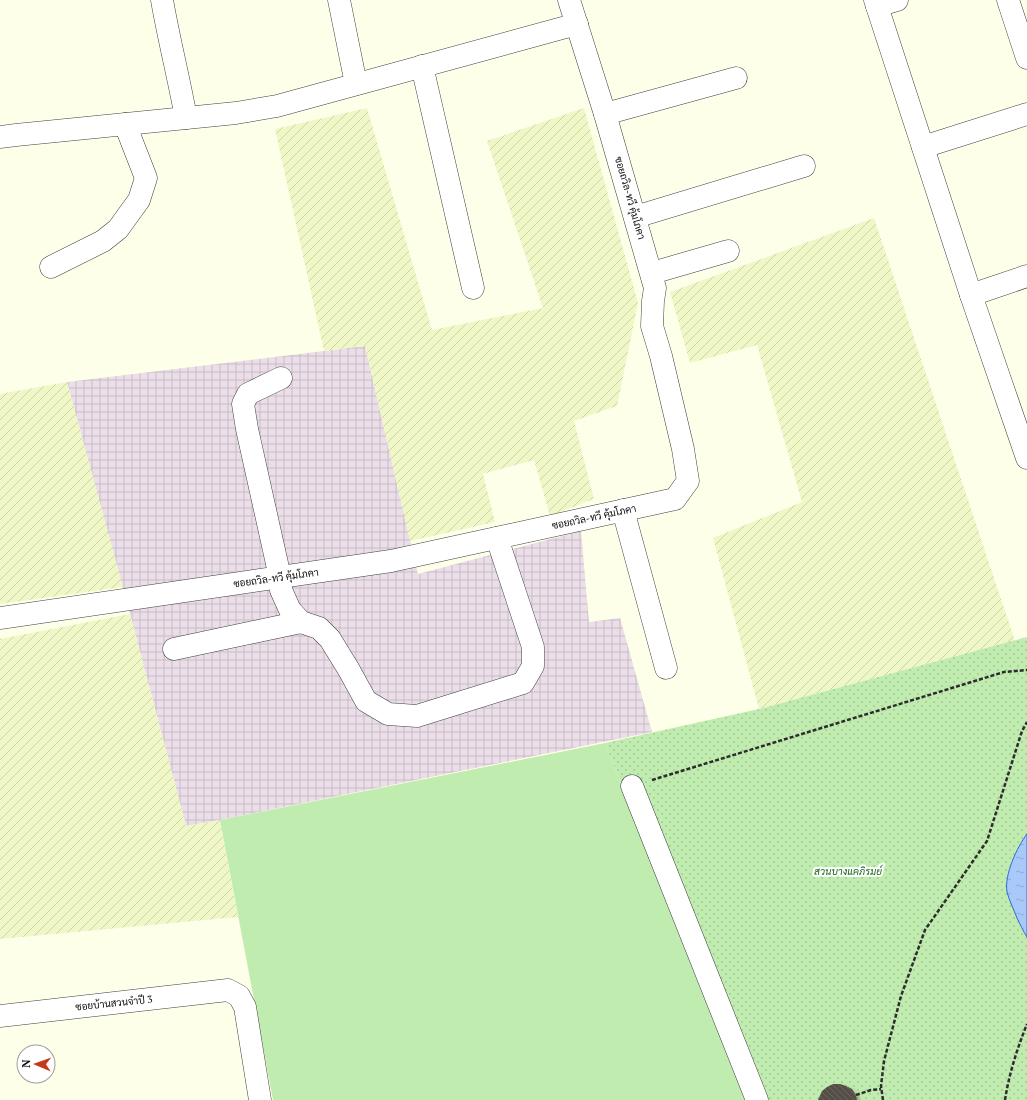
<svg xmlns="http://www.w3.org/2000/svg" width="1027" height="1100" font-family="'PT Serif',Sarabun,serif">
  <defs>
    <pattern id="industrial-grid" width="8" height="8" patternUnits="userSpaceOnUse"><rect width="8" height="8" fill="#ebdee9"/><path d="M0 4h8M4 0v8" fill="none" stroke="#c8bdc6"/></pattern>
    <pattern id="farmland-furrows" width="10" height="10" patternUnits="userSpaceOnUse"><rect width="10" height="10" fill="#f0f7c7"/><path d="M-1 1l2-2M0 10L10 0M9 11l2-2" fill="none" stroke="#ccd2aa"/></pattern>
    <pattern id="park-dots" width="8" height="8" patternUnits="userSpaceOnUse"><rect width="8" height="8" fill="#c1ecb0"/><path d="M2 2h.1M6 6h.1" fill="none" stroke="#a4c996" stroke-width="1.8" stroke-linecap="round"/></pattern>
    <pattern id="water-ripples" width="26" height="14" patternUnits="userSpaceOnUse"><rect width="26" height="14" fill="#a9c9fb"/><path d="M2 4q2-2 4 0t4 0M15 11q2-2 4 0t4 0" fill="none" stroke="#90abd6"/></pattern>
    <pattern id="building-back-hatch" width="6" height="6" patternUnits="userSpaceOnUse"><rect width="6" height="6" fill="#544f46"/><path d="M-1 5l2 2M0 0l6 6M5-1l2 2" fill="none" stroke="#68645c"/></pattern>
    <filter id="shadow"><feDropShadow dx="3.5" dy="3.5" stdDeviation="2" flood-color="#0004"/></filter>
  </defs>
  <rect width="100%" height="100%" fill="#feffe9"/>
  <path fill="url(#industrial-grid)" d="M365,346L418,574L581,531L589,622L620,618L652,732L220,820L186,826L130,614L67,382Z"/>
  <g fill="url(#farmland-furrows)">
    <path d="M367,108L432,330L543,308L487,141L584,108L638,303L617,406L574,421L594,499L550,516L534,460L483,474L495,522L410,541L365,346L324,351L275,129Z"/>
    <path d="M874,218L1015,641L759,709L713,538L802,502L757,345L690,363L670,292Z"/>
    <path d="M67,382L123,587L0,604V394Z"/>
    <path d="M130,614L186,826L220,820L238,917L0,939V639Z"/>
  </g>
  <path fill="#c1ecb0" d="M605,743L745,1100H273L220,820Z"/>
  <path fill="url(#park-dots)" d="M1027,637V1100H745L605,743L759,709Z"/>
  <path fill="url(#water-ripples)" stroke="#2b6ad7" d="M1027,834V937C1023,931 1020,924 1017,918C1014,910 1009,900 1007,892C1004,875 1017,847 1027,834Z"/>
  <path fill="url(#building-back-hatch)" filter="url(#shadow)" d="M833,1084H840L846,1086L852,1089L856,1095L857,1100H818L822,1091L827,1087Z"/>
  <g fill="none" stroke-linecap="round" stroke-linejoin="round">
    <g stroke="#3e3e3e" stroke-width="23">
      <g id="minor">
        <path d="M162,0C169,40 179,79 186,118"/>
        <path d="M339,0L356,84"/>
        <path d="M875,0L971,295L1027,458"/>
        <path d="M1008,0L1027,58"/>
        <path d="M877,6L897,0"/>
        <path d="M422,66L473,288"/>
        <path d="M605,114L736,78"/>
        <path d="M0,137L16,135L236,113L277,106L577,24"/>
        <path d="M923,147L1027,114"/>
        <path d="M635,217L804,166"/>
        <path d="M51,267L103,241L118,229L139,200L146,178L125,124"/>
        <path d="M652,273L728,251"/>
        <path d="M971,295L1027,276"/>
        <path d="M281,378L248,394L243,404L247,429L280,577L281,590L290,610L301,622L319,628L330,639L349,670L366,701L388,714L417,716L523,683L533,666V647L497,538"/>
        <path d="M623,510L666,668"/>
        <path d="M0,618L391,561L675,499L688,481L683,449L661,356L652,326L653,301L655,288L605,114L569,0"/>
        <path d="M174,649L301,622"/>
        <path d="M632,786L757,1100"/>
        <path d="M0,1016L228,990L239,996L245,1007L260,1100"/>
      </g>
    </g>
    <g stroke="#2d2d2d" stroke-width="2.5" stroke-dasharray="4 2" stroke-linecap="butt">
      <path d="M652,780L1004,672L1027,670"/>
      <path d="M856,1095L871,1090L881,1089"/>
      <path d="M883,1100L881,1086L884,1061L901,996L925,930L987,841L1022,731L1027,722"/>
      <path d="M1005,1100C1009,1074 1017,1049 1027,1024"/>
    </g>
    <use href="#minor" stroke="#fff" stroke-width="22"/>
  </g>
  <g text-anchor="middle" dominant-baseline="central" stroke-width="4" stroke-linejoin="round" paint-order="stroke">
    <g font-size="10" fill="#0b0b0b" stroke="#fff">
      <text transform="translate(630 198) rotate(74)">ซอยถวิล-ทวี คุ้มโภคา</text>
      <text transform="translate(594 517) rotate(-12)">ซอยถวิล-ทวี คุ้มโภคา</text>
      <text transform="translate(276 578) rotate(-8)">ซอยถวิล-ทวี คุ้มโภคา</text>
      <text transform="translate(114 1003) rotate(-6)">ซอยบ้านสวนจำปี 3</text>
    </g>
    <g font-size="10" font-style="italic" fill="#17661a" stroke="#fff">
      <text x="848" y="871">สวนบางแคภิรมย์</text>
    </g>
  </g>
  <g transform="translate(36 1064) rotate(272)"><circle r="19" fill="#ffffff" stroke="#9d9d9d"/>
  <path d="M0-3L7 15L0 10L-7 15Z" fill="#c43a1a"/>
  <text y="-6" font-size="11" font-weight="bold" text-anchor="middle" fill="#0b0b0b">N</text>
  </g>
</svg>
